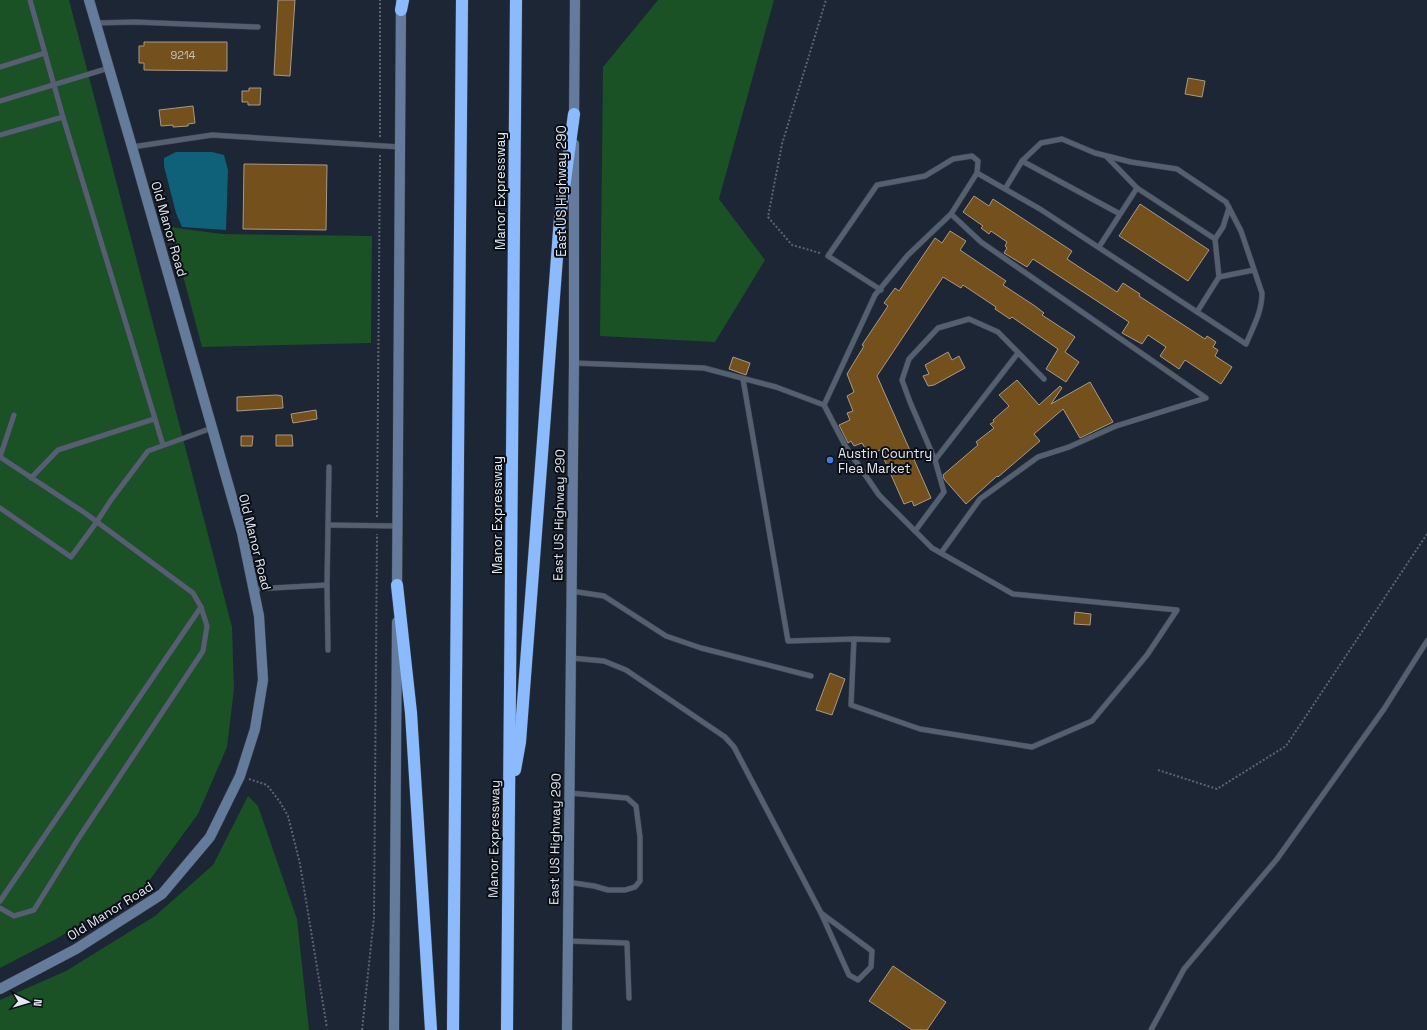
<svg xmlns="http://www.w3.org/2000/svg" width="1427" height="1030" font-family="'Space Grotesk',sans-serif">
  <rect width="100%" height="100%" fill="#1c2634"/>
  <g fill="#1a5125">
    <path d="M0,0H69L232,627L234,689L227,747L198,814L146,885L56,939L0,968Z"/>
    <path d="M658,0H774L719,199L765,260L715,342L600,336L603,67Z"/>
    <path d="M170,227L222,234L372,236L371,343L202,347Z"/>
    <path d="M248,796L258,806L297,919L309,1030H0V1000L66,971L155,916L213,865Z"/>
  </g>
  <path fill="#0f617a" d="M176,152H212L224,155L228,170L226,230L182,227L176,213L164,166V158Z"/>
  <g fill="#73501c" stroke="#a89988">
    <path d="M278,0H295L290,76L274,75Z"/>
    <path d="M144,42H227V71L144,70V63H139V46H144Z"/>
    <path d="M1188,78L1205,81L1202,97L1185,94Z"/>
    <path d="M249,88H261L260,105H248V102H242V91H249Z"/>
    <path d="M193,106L195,123L188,124V126L173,127V125L161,126L159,110Z"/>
    <path d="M244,164L327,165L326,230L243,229Z"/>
    <path d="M974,196L989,206L993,199L1072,251L1067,259L1117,292L1123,283L1140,294L1139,296L1205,339L1207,336L1216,342L1213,347L1218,350L1215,356L1232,367L1221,384L1185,360L1179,369L1160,356L1166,347L1148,335L1142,344L1122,333L1129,322L1033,259L1027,267L1004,253L1007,248L1005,246L1007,242L991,231L989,234L981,228L983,226L963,212Z"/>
    <path d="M1140,204L1209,250L1188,281L1119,236Z"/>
    <path d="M950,231L966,241L960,250L1006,281L1003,285L1035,306L1044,313L1042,315L1074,336L1075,337L1065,352L1079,362L1066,382L1046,369L1058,349L1012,317L1010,319L995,309L996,307L963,285L961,288L943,277L877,376L931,498L914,506L912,501L904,504L880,450L869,455L862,443L854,446L851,441L848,443L839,425L850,420L847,413L853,411L847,396L854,392L847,374L864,346L862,345L888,306L884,303L895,288L899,291L935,238L942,243Z"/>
    <path d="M948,352L952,360L959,356L965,368L934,385L928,386L923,376L929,374L925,365Z"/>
    <path d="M733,357L750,363L746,375L729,369Z"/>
    <path d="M1017,380L1039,405L1060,386L1062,388L1051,404L1090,382L1113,422L1080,438L1063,409L1034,434L1040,441L998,477L997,476L966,504L944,479L943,475L978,445L976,442L994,428L990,424L994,422L993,420L1009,406L999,395Z"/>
    <path d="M277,395L282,396L283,408L237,411V397Z"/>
    <path d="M316,410L317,419L293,423L291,414Z"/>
    <path d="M276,435H292L293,446H276Z"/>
    <path d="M241,436H253L252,446H241Z"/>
    <path d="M1075,612L1091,614L1090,625L1074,624Z"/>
    <path d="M830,673L845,679L832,715L816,710Z"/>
    <path d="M893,966L946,1002L927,1030H912L869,1001Z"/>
  </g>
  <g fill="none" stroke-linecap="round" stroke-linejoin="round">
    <g stroke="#3c434f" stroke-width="6">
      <g id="lane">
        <path d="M30,0L63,117L163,445"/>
        <path d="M96,23L135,22L258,27"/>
        <path d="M0,67L45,53"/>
        <path d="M0,101L109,68"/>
        <path d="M0,135L63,117"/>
        <path d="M132,147L212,135L400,147"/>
        <path d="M1107,157L1137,188"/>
        <path d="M1022,161L1120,214"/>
        <path d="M1215,239L1223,227L1229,208"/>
        <path d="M1099,247L1137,188L1215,239L1219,277L1197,312"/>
        <path d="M1219,277L1254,270"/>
        <path d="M881,290L828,256L877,185L925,176L953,159L972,156L978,161L977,173"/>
        <path d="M574,363L704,368L776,387L824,405L846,447L879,495L932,548L1013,594L1177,610L1147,655L1092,721L1032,747L920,729L851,705L854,639"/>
        <path d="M743,379L788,641L854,639L888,640"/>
        <path d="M824,405L875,295L908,255L951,214L977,173L1040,209L1246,344C1253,327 1262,312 1262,293L1241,231L1226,202L1177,169L1131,162L1095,153L1062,139L1041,143L1022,161L1005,189"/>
        <path d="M0,457L85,513L193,593L201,607L207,626L203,651L78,839L34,910L14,916L0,908"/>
        <path d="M0,457L14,415"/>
        <path d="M935,460L1018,353"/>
        <path d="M31,478L58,450L154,419"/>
        <path d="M0,508L71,557L96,523L111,500L148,451L212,428"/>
        <path d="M328,525L397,526"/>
        <path d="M915,531L944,492L935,460L910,402L902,380L909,359L938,328L969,319L998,332L1044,379"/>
        <path d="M941,553L980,499L1038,457L1069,447L1116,426L1206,398L981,242L951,214"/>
        <path d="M327,585L329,467"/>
        <path d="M254,589L327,585L328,650"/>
        <path d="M571,591L604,596L666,636L701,648L811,676"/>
        <path d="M571,658L604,661L626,670L725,737L734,747L821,913L872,951L871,967L858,980L849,975L821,913"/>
        <path d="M567,882L594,886L608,890H625L635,887L640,881V837L636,806L627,798L569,793"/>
        <path d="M0,901L201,607"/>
        <path d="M567,941L627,943L629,998"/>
        <path d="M1151,1030L1184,969L1277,859L1384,709L1427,641"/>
      </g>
    </g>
    <g stroke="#3c434f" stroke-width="11">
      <g id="secondary">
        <path d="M574,122L575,0"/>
        <path d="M397,592L401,2"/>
        <path d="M0,989L76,949L162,894L210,837L240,776L255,729L263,680L259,616L242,533L132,147L89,0"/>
        <path d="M394,1030L397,622"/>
        <path d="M567,1030L574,363V144"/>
      </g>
    </g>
    <g stroke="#3c434f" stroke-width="13">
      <g id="highway">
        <path d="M401,10L403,0"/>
        <path d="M397,585L411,713L431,1030"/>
        <path d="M515,770L520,742L560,218L574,114"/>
        <path d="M453,1030L462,0"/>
        <path d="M507,1030L516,0"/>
      </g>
    </g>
    <g stroke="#5c6571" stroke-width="2" stroke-dasharray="2 2" stroke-linecap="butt">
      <path d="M380,137V0"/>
      <path d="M820,253L792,245L768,217L782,144L826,0"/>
      <path d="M377,517L380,154"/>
      <path d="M1158,770L1217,789L1286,746L1427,534"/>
      <path d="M249,779L267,785L280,802L288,816L300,864L327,1028"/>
      <path d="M362,1030L374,917L377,534"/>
    </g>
    <use href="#lane" stroke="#545f70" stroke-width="5"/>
    <use href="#secondary" stroke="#647b9b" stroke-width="10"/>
    <use href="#highway" stroke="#8bbbfe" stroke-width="12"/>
  </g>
  <circle fill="#3f7fe0" stroke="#0b0f15" stroke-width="1.5" cx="830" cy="460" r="4"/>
  <g text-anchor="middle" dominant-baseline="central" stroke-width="4" stroke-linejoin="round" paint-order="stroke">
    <g font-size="11" fill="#c6c2bc">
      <text x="183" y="55">9214</text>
    </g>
    <g font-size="13" fill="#e2e8f2" stroke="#0b0f15">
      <text transform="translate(500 191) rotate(-90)">Manor Expressway</text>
      <text transform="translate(561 191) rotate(-90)">East US Highway 290</text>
      <text transform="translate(169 229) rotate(74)">Old Manor Road</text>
      <text transform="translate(497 515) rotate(-90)">Manor Expressway</text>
      <text transform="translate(559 515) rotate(-89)">East US Highway 290</text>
      <text transform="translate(255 542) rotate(76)">Old Manor Road</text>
      <text transform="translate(494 839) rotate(-89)">Manor Expressway</text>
      <text transform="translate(555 839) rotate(-89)">East US Highway 290</text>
      <text transform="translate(110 911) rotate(-32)">Old Manor Road</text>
    </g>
    <g font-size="13" fill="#e2e8f2" stroke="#0b0f15" text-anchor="start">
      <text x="838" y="453">Austin Country<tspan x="838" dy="15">Flea Market</tspan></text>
    </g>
  </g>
  <g transform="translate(28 1002) rotate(95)" stroke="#0b0f15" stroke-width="3" paint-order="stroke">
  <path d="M0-3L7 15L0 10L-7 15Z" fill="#e2e8f2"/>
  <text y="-6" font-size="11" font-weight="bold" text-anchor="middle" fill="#e2e8f2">N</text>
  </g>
</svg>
